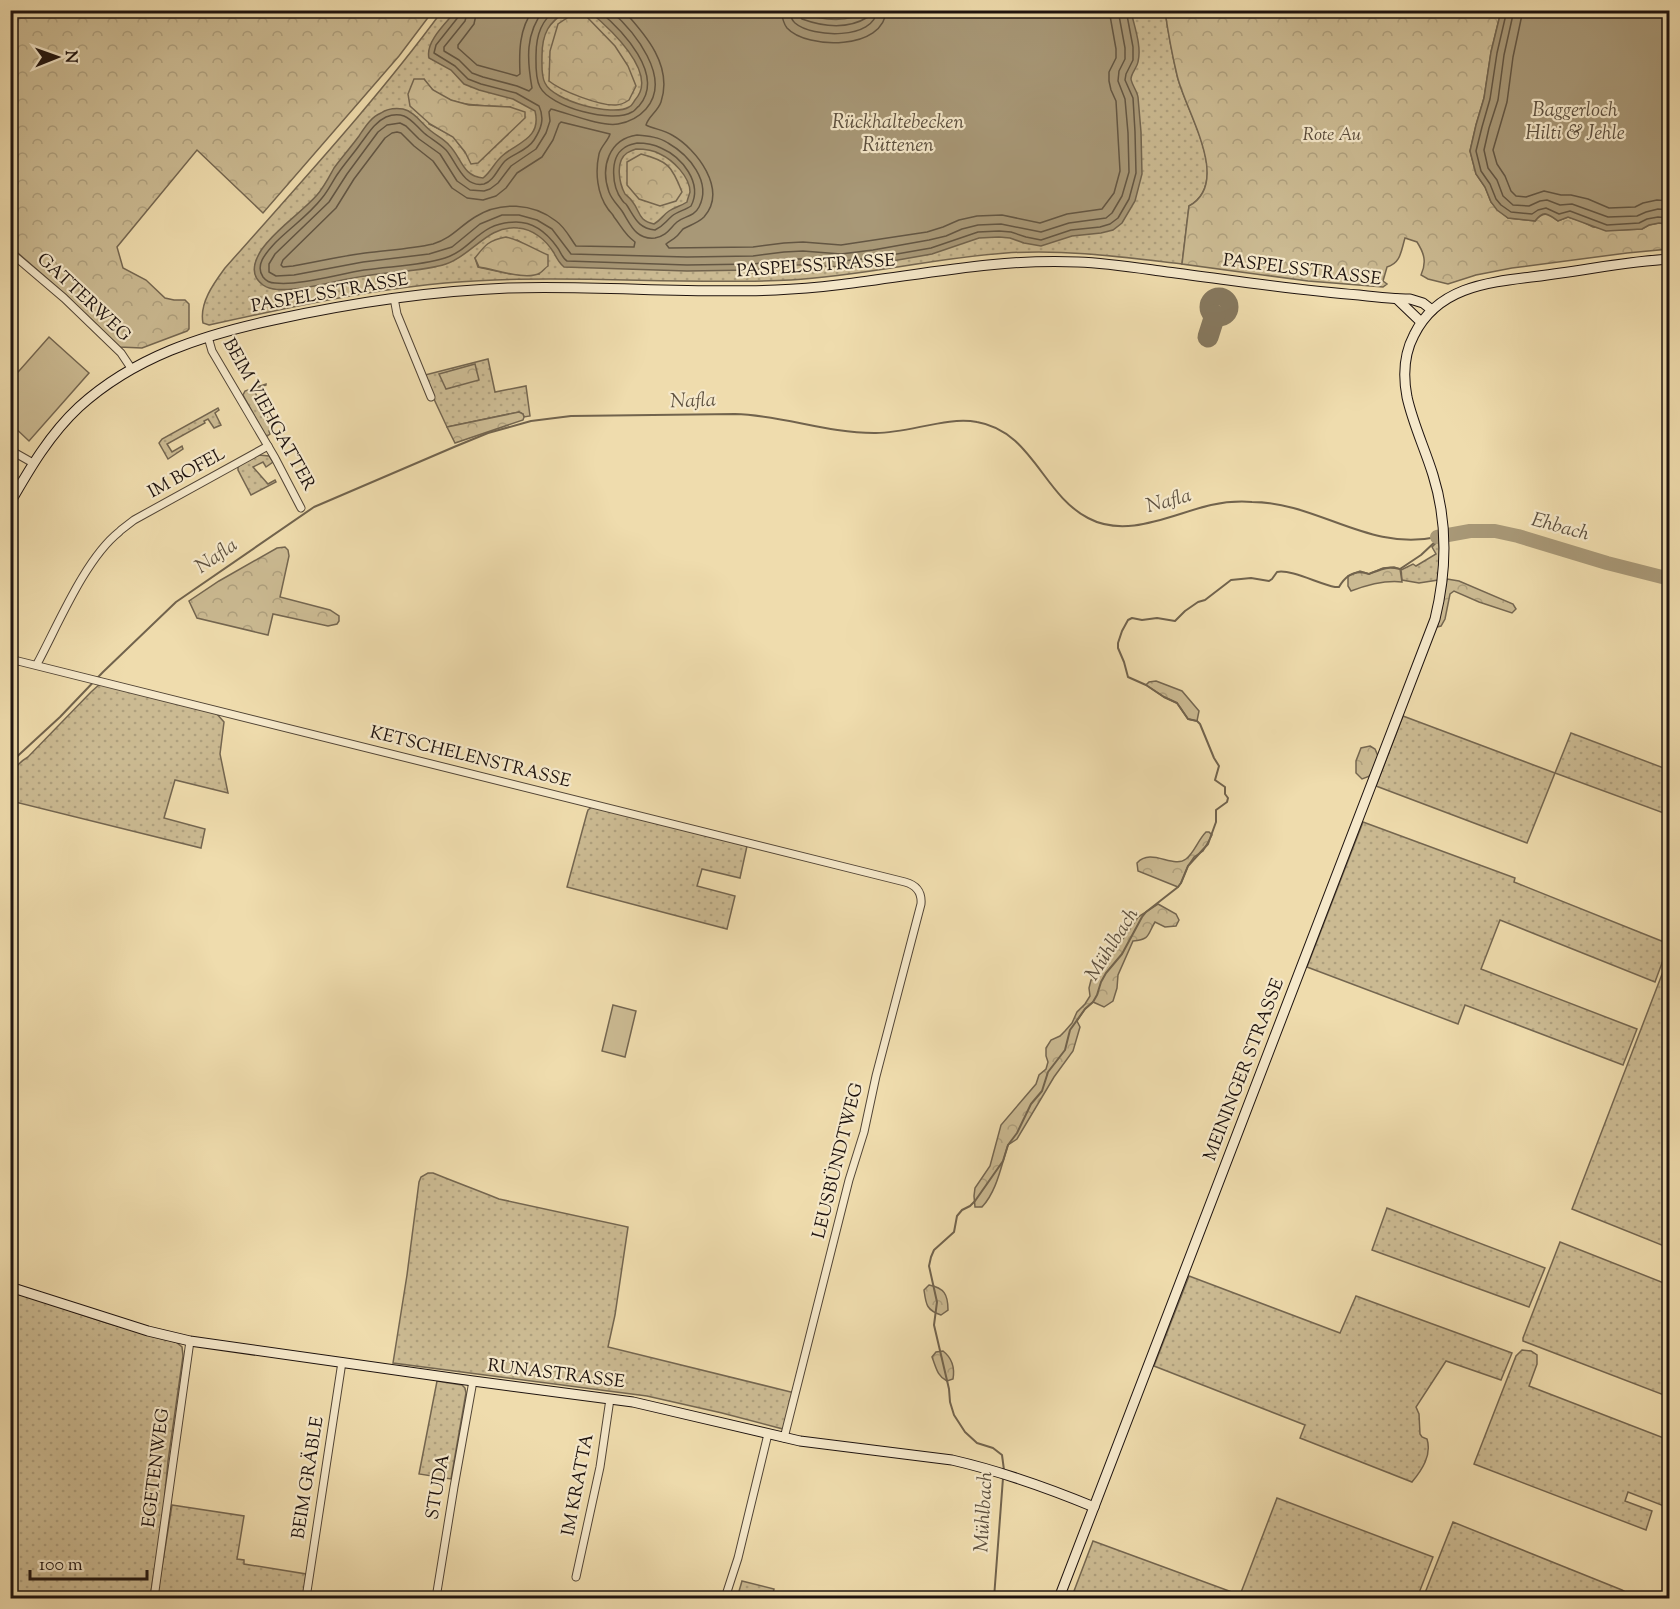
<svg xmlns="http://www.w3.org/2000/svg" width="1680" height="1609" font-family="'Sorts Mill Goudy',serif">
  <defs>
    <pattern id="grass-dots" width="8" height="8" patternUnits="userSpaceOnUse" patternTransform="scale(1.5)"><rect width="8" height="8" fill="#cbba92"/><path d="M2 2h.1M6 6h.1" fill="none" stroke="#ae9f7d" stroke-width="1.8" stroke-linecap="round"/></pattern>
    <pattern id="forest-crowns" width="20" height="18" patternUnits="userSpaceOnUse" patternTransform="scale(1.5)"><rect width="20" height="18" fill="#cbba92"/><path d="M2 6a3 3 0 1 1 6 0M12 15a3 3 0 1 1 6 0" fill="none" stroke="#ae9f7d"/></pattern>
  </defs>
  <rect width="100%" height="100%" fill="#efdcad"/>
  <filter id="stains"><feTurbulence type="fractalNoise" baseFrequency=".00333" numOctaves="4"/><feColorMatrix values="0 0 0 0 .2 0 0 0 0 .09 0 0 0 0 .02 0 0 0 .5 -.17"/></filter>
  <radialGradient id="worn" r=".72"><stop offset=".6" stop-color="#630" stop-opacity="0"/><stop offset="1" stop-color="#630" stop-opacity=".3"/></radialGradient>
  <g fill="url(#grass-dots)" stroke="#746650" stroke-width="1.5" fill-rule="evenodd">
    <path d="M442,11H1165C1168,31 1172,54 1177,75C1185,110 1233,181 1189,206L1182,264C1122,257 1066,249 1006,253C934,258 863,276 791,280C692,285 594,276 495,280C398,283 304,304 209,325L203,323C199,303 214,283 225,268C299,184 376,101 442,11ZM424,79C426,82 429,87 433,90C454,108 484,105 510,107L465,152L453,136L429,124ZM517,240L527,246L539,274H510L478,267L475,258Z"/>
    <path d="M488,359L495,392L526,386L530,416L524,417L523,414L519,412L447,427L433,397L425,375Z"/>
    <path d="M266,384V385L254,390L273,430L269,431L270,434L266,437L243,395L245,391Z"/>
    <path d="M218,408L219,410L215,413L221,425L214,428L208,419L204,421L205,423L167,444L172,452L182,446L183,449L168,459L159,443L162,439Z"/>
    <path d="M259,455L269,456L273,462L266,467L263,462L253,467L268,484L275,480L276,482L251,495L238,470V466Z"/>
    <path d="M1439,540L1440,555L1438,580L1419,583L1402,580L1401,570L1413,564L1416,566L1436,554L1432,547Z"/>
    <path d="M101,683L216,713L224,722L220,754L228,793L175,780L164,818L205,829L201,848L11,801C11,781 9,768 28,757L91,692Z"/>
    <path d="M1403,716L1555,773L1571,733L1669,770V815L1555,773L1527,843L1376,786Z"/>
    <path d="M592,807L747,846L740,878L702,869L697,886L735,896L727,929L567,887L587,813L588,810Z"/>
    <path d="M1363,822L1515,878L1514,882L1669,944L1655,982L1500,920L1481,969L1637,1029L1623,1065L1465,1005L1458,1024L1307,967Z"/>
    <path d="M1669,956V1248L1572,1209Z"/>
    <path d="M428,1173H433C455,1182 477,1190 499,1199L628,1227L615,1315L608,1347L795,1393L784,1427L783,1429L722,1413L647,1396L393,1363L407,1275L419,1182L421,1177Z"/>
    <path d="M1387,1208L1545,1268L1529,1307L1372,1250Z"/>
    <path d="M1560,1242L1669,1285V1397L1523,1341V1338Z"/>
    <path d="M1189,1276L1340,1333L1356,1296L1512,1353L1501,1380L1446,1361L1416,1407L1419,1414L1420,1434L1422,1437L1427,1439C1432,1455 1422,1470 1412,1482L1300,1438L1305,1425L1154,1366Z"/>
    <path d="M11,1291L107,1323L176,1342L182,1347L183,1356L168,1461L165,1493V1503L150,1598H11Z"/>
    <path d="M1522,1350L1531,1351L1537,1355V1364L1529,1386L1669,1440V1508L1628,1492L1625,1501L1652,1511L1646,1530L1474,1464L1516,1356Z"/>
    <path d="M437,1381L462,1385L465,1388L466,1393L451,1479L419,1474Z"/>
    <path d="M1277,1498L1433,1557L1417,1598H1094L1074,1591L1093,1541L1240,1595Z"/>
    <path d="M172,1505L244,1516L237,1559L244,1560V1564L306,1574L303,1598H157Z"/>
    <path d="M1453,1522L1622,1590L1634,1597V1598H1423Z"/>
    <path d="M742,1581L774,1589L772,1598H737Z"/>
  </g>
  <g fill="url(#forest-crowns)" stroke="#746650" stroke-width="1.5">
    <path d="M11,11H433L399,56L263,213L197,150L117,247L123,268L146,280L165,298L174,300H185L189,304V329L187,331L142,348L119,347L67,296L11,247Z"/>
    <path d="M1165,11H1501L1491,52L1484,98L1476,125L1470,151L1476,174L1485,187L1491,202L1508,218L1535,221C1544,210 1548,214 1558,221L1568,217L1581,221L1593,227L1620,230L1642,229L1649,225L1659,223L1669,224V249L1627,253L1512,268L1476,275L1448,284L1428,279L1421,275C1427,262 1424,253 1417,242L1405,238C1401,251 1401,263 1387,267L1383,281L1387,284L1383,287L1308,281L1182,264L1189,206C1233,182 1184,109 1177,75C1172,54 1168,32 1165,11Z"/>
    <path d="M573,14L585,15L615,46L628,66L636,86L629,100C626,102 620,105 616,105C600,106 561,91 549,81L550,51L558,24Z"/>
    <path d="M414,79H424L433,90L451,100L469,105L510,107L525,112V118L478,163L471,164L465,152L453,137L430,124L410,106L408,94Z"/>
    <path d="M641,154C668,161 672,166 682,192L676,201L660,206L639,199L627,185V162Z"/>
    <path d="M506,237C520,240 534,249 548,255V266C545,268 543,271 540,273C526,281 494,269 479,267L475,258C485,245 489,240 506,237Z"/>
    <path d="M475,364L479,380L446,389L439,374Z"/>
    <path d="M519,412L523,414L524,417L523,420L455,443L447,427Z"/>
    <path d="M285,547L288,550L289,556L280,597L330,610L339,616V621L337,624L328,626L273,614L268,635L197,618L189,601L219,581L277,548Z"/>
    <path d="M1394,567L1400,569L1402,582C1385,580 1367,585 1351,591L1348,586V576L1360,571L1369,574L1383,568Z"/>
    <path d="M1447,579L1459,581L1513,604L1516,609L1512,613L1479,602L1454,591L1450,594L1445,619L1441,626L1437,627Z"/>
    <path d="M1156,681L1182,691L1199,711L1197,721L1188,719L1177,703L1164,697L1146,685L1149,682Z"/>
    <path d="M1370,746L1375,749L1378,756L1370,776L1362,779L1356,773V761L1361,748Z"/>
    <path d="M1206,832H1209L1212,835L1203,851L1194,857L1188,866L1181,883L1178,887L1138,871L1137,863C1151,847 1173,869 1186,859C1194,853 1198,840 1206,832Z"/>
    <path d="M1158,904L1176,914L1179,920L1176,926L1165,927L1155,922C1147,935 1151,939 1133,941L1118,975L1117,988L1113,1001L1104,1007L1093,1002L1085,1009L1077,1021L1080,1027L1073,1051L1054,1077L1017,1139L1008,1145C1001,1166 997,1191 982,1207H975L974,1196L975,1188L990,1166L1001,1125L1036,1084L1039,1075L1046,1069L1048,1062L1046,1056V1048L1051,1040L1060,1036L1065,1031L1072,1023L1077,1012L1085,1004L1090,996L1089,988L1091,980L1110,954L1118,946L1138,917Z"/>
    <path d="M929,1285C944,1288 948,1294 948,1310L941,1315C926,1310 926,1304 924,1290Z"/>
    <path d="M943,1351C952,1358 955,1367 953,1379L947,1381C937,1376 936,1367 932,1357L936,1352Z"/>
  </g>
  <g fill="#cbba92" stroke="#746650" stroke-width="1.5">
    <path d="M49,337L89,373L29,441L11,424V380Z"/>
    <path d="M613,1005L636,1011L625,1057L602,1051Z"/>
  </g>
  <g fill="#a89877" stroke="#71634d" stroke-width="1.5" fill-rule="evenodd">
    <path d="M798,11C820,20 846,25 867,10L1131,11C1134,26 1142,46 1138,62C1137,68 1131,73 1131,79C1132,85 1137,91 1138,97L1141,132L1142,174L1135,201L1122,223L1113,230L1101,233L1072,236L1041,246L1024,243L1010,238L999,237L979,238L932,254L875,264L842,267L804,265H785L754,270L687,271L564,267C559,263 557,259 554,253C546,240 533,229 518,228C487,225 473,255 446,264C421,272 392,271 365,276C342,279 318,287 294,289C284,290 271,291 263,285C249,275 254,261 262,249C277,228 300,214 317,195C324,187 329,177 334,168C342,157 351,147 359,136C365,127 371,117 381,113C387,109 396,108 403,109C414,111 422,124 431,131C437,136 444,139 449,145C462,158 462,176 483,178C491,172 494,163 502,156C516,143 542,139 535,111L513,99L479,90L464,84L451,70L429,58C425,42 446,23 456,11H567C549,22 542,33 542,56C542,64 541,76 545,83C553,101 613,117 629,107C632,106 633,103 635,100C660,73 608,27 589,11ZM636,149C645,149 653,150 660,154C673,160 690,177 690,192C690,192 687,201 687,202C681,206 675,207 669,211C663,215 661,220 654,224C637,220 641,212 632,201C630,198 627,196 625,194C619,183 615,161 627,153C630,151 633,150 636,149Z"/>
    <path d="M1501,11H1669V224L1659,223L1649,225L1642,229L1606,231L1568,217L1558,221C1548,214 1544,209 1535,221L1508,218L1497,210L1491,202L1485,187L1476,174L1470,151L1476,125L1484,98L1491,52Z"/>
  </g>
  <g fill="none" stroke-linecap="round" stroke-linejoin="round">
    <g stroke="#635643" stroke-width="1.5">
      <path d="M460,10L459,16L436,45L434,53L455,66L468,79L481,84L516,93L539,106C545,119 541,129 534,140C527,151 514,153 505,161C498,168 494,181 484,184C463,188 456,161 446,150C439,143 431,139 424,133C418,128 412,119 404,116C398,114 391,115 386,117C375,122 368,134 361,143C354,153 346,162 339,172C333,180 329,190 322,198C309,215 291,227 276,242C268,251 254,264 263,277C266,281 270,283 275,283C299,286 339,274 364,270C391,266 420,266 445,258C473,249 479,222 516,222C533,222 547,233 557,247C561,252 562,258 567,261L687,265L754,264L785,259H803L841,261L874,258L931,248L978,232L999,231L1011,232L1026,237L1041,240L1071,230L1100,227L1110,224L1118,218L1129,199L1136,173L1135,132L1133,98L1125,80L1126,74L1133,60V47L1126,10"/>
      <path d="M468,10L465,21L444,47V51L459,60L472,73L483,77L517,86L529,91L532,88C527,60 525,33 544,10"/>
      <path d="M477,10L474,24L458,45V48L477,65L517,76L520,74C519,52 519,29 533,10"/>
      <path d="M556,10C541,20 536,38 536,55C536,64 535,78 540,87C550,107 613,124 632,112C634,112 637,107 639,106C666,75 622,30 598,10"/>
      <path d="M610,10C634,31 673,78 646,109C638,118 630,122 618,124C601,127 568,113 551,109L549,112L550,121L546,133L536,149L511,166L498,183L490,189L484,191L470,190L457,181L440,154L419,139L406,126L400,123L387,125L378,132L347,174L329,202L275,254L269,264V272L276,276L294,275L363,262L429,254L452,247L480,224L502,215H519L537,220L552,229L571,254L687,257L753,256L784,252L803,251L841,254L873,250L929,240L946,236L962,229L978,225L1001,224L1041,232L1069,223L1106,218L1112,213L1122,196L1129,172L1128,133L1125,99L1118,81L1119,71L1125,59V48L1118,10"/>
      <path d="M623,10C646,35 673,66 661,102C658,111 648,117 646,125C654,129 664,130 672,135C697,149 728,190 704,217C698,223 690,225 683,229C683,229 678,235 677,236C674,239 670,241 666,244L669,248L753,247L784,243L803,242L841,245L927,232L943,227L959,220L977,216L1002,215L1040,223L1067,214L1102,209L1114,193L1120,171L1116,101L1111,90L1109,81V72L1116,58V49L1109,10"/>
      <path d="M781,10C782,17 783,23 787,28C807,50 885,50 886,10"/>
      <path d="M790,10C791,16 791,20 795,23C812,38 875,40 877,10"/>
      <path d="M798,10L799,15L802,19C824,27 847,30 868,17L870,10"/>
      <path d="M1507,10L1497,53L1490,99L1482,127L1476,151L1481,171L1490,184L1496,199L1501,205L1511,212L1532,214L1538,210L1546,208L1559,214L1570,211L1607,225L1639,223L1647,219L1658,217L1670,218"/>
      <path d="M1514,10L1504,55L1498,100L1489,128L1484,150L1488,168L1497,180L1503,196L1513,205L1529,206L1540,201L1547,200L1560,205L1572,204L1608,217L1637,216L1646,212L1658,209L1670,210"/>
      <path d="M1523,10L1513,57L1507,102L1493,150L1497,164L1505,176L1511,191L1516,196L1526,197L1544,191L1561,195H1571L1588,199L1609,208L1635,207L1643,203L1657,200L1670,201"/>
      <path d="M561,122L610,134C608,141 601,146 599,154C595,172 597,194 608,209C610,212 613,214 614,217C622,227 624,234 635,242L634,247L576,246C570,238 565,227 556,221C533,203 500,201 475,217C460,226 451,239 433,244C411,249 388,250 365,253C341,256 317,262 293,266L283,267L281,265L283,260L336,208L354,179L385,138L392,133L397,132L401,133L414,146L433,161L452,188L467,198L483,200L496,196L506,188L517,173L542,157L553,140L559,124Z"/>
      <path d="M637,135C648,136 659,137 668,143C689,155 712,182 699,207C694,217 684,216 677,222C670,228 667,236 655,238C635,240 630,223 622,211C617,204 612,200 609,192C600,167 609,139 637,135Z"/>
      <path d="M637,143C645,143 653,144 661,148C682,157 703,183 691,206C685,210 677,212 672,216C664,223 665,225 655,230C639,228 636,220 628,207C623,199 627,207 622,200C612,187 609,158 624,148C627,145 633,144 637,143Z"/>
    </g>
    <g stroke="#71634d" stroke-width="2">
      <path d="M10,763L60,717L103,672L176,602L314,507L454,447L488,433L531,421L571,416L735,414C782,415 826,433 874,433C907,434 946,416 977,422C1032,431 1043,495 1088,518C1127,539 1172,514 1211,505C1225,502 1239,501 1252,502C1318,502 1368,552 1437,537"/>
      <path d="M1004,1470L1002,1455L993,1448L977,1443L965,1432L954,1415L950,1402L949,1389L934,1325L937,1302L929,1266L931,1257L934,1250L954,1232L957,1216L962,1210L970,1206L975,1201L1003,1161L1008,1145L1017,1133L1031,1104L1042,1091L1048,1072L1065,1050L1070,1030L1085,1009L1093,1002L1097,995L1101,982L1106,973L1122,954L1142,917L1146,912L1178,887L1181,883L1188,866L1208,844L1216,822V810L1227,802L1228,798L1225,794V787L1215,780L1219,766L1214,758L1200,724L1197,721L1188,719L1177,703L1164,697L1146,685L1128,677L1124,662L1118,648V643L1122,631L1128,620L1132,618L1142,620L1157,618L1175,621L1185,611L1198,602L1205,600L1231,580L1251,578L1269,581L1272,579L1277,572C1291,569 1319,584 1335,587H1339C1346,575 1355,569 1369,574C1382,569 1386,566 1400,569L1421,555L1437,540V537"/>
      <path d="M994,1598L1003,1478"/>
    </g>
    <path stroke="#a89877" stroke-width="14" d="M1437,537L1470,531H1495L1518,536L1607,563L1670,579"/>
    <g stroke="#86785e" stroke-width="21">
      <circle cx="1219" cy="307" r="9"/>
      <path d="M1208,337L1215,315"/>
    </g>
    <g stroke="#524536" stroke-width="9">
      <g id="street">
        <path d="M10,252L64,298L121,353L131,368"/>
        <path d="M394,298L397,314L431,397"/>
        <path d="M208,337L212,351L275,458L301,508"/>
        <path d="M10,450L33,463"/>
        <path d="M121,530L134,520L268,446"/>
        <path d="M10,659L905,882C916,885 922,892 921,904L876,1076L864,1132L849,1180L784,1438"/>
        <path d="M37,664C58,625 85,559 119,532"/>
        <path d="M576,1577L600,1467L610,1399"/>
        <path d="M154,1598L190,1341"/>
        <path d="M306,1598L342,1362"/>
        <path d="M436,1598L454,1487L473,1381"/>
        <path d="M725,1598L738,1558L768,1434"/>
      </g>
    </g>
    <g stroke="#1e130f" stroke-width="11">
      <g id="secondary">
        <path d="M1397,299L1421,322"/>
        <path d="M10,503C30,468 50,434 79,407C134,357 203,335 273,320C351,303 429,291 508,288C598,285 687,294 776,290C877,286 977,257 1078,262C1108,263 1138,268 1167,272C1231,280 1294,290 1359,295C1376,297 1393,299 1410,299L1423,303L1432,310"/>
        <path d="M10,1287L148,1331L190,1341L473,1381L633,1402L800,1441L952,1460C1000,1471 1048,1488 1094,1507"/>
        <path d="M1059,1598L1435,619C1447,570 1448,523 1433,475C1425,449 1413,424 1407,397C1403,376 1404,354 1414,335C1442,278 1507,282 1561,273C1597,268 1633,261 1670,259"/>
      </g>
    </g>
    <use href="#street" stroke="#f5e8ca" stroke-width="7"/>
    <use href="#secondary" stroke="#f5e8ca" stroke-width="9"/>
  </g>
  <g text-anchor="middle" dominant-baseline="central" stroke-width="4.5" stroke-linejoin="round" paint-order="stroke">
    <g font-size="18" font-style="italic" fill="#5b4d3d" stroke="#f5e8ca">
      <text x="1332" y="136">Rote Au</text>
    </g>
    <g font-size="18" fill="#1e130f" stroke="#f5e8ca">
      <text transform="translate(816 267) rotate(-4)">PASPELSSTRASSE</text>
      <text transform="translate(1302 271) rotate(7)">PASPELSSTRASSE</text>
      <text transform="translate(330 294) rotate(-10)">PASPELSSTRASSE</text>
      <text transform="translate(83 298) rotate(43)">GATTERWEG</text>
      <text transform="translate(268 415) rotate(61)">BEIM VIEHGATTER</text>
      <text transform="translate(187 474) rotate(-29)">IM BOFEL</text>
      <text transform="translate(470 758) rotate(14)">KETSCHELENSTRASSE</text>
      <text transform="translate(1245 1070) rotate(-69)">MEININGER STRASSE</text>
      <text transform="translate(839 1161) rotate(-76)">LEUSBÜNDTWEG</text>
      <text transform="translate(556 1375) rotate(7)">RUNASTRASSE</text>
      <text transform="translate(157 1468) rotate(-83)">EGETENWEG</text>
      <text transform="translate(309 1478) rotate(-81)">BEIM GRÄBLE</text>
      <text transform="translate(579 1485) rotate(-79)">IM KRATTA</text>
      <text transform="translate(439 1487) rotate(-80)">STUDA</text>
    </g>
    <g font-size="20" font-style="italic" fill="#5c4f3e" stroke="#f5e8ca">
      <text x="1575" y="111">Baggerloch<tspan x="1575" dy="23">Hilti &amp; Jehle</tspan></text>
      <text x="898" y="123">Rückhaltebecken<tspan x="898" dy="23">Rüttenen</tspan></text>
      <text transform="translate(693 402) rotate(-2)">Nafla</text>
      <text transform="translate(1169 502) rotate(-15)">Nafla</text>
      <text transform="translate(1560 528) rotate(15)">Ehbach</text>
      <text transform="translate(217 557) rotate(-35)">Nafla</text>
      <text transform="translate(1113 945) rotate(-58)">Mühlbach</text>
      <text transform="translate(985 1512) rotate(-87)">Mühlbach</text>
    </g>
  </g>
  <rect width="1680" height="1609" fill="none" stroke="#efdcad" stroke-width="36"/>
  <rect x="12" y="12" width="1656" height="1585" fill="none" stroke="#1e130f" stroke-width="3"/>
  <rect x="18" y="18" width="1644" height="1573" fill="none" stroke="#1e130f" stroke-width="1.5"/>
  <g transform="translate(57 57) rotate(89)" stroke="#f5e8ca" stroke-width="4.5" paint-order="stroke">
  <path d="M0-4.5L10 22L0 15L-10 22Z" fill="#1e130f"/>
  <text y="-9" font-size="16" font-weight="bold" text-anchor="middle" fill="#1e130f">N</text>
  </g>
  <path d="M30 1570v9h117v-9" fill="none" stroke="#1e130f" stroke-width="3"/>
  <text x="39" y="1570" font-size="18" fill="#1e130f" stroke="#f5e8ca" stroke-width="4.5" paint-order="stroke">100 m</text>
  <rect width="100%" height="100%" filter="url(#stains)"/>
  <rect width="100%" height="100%" fill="url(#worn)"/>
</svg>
